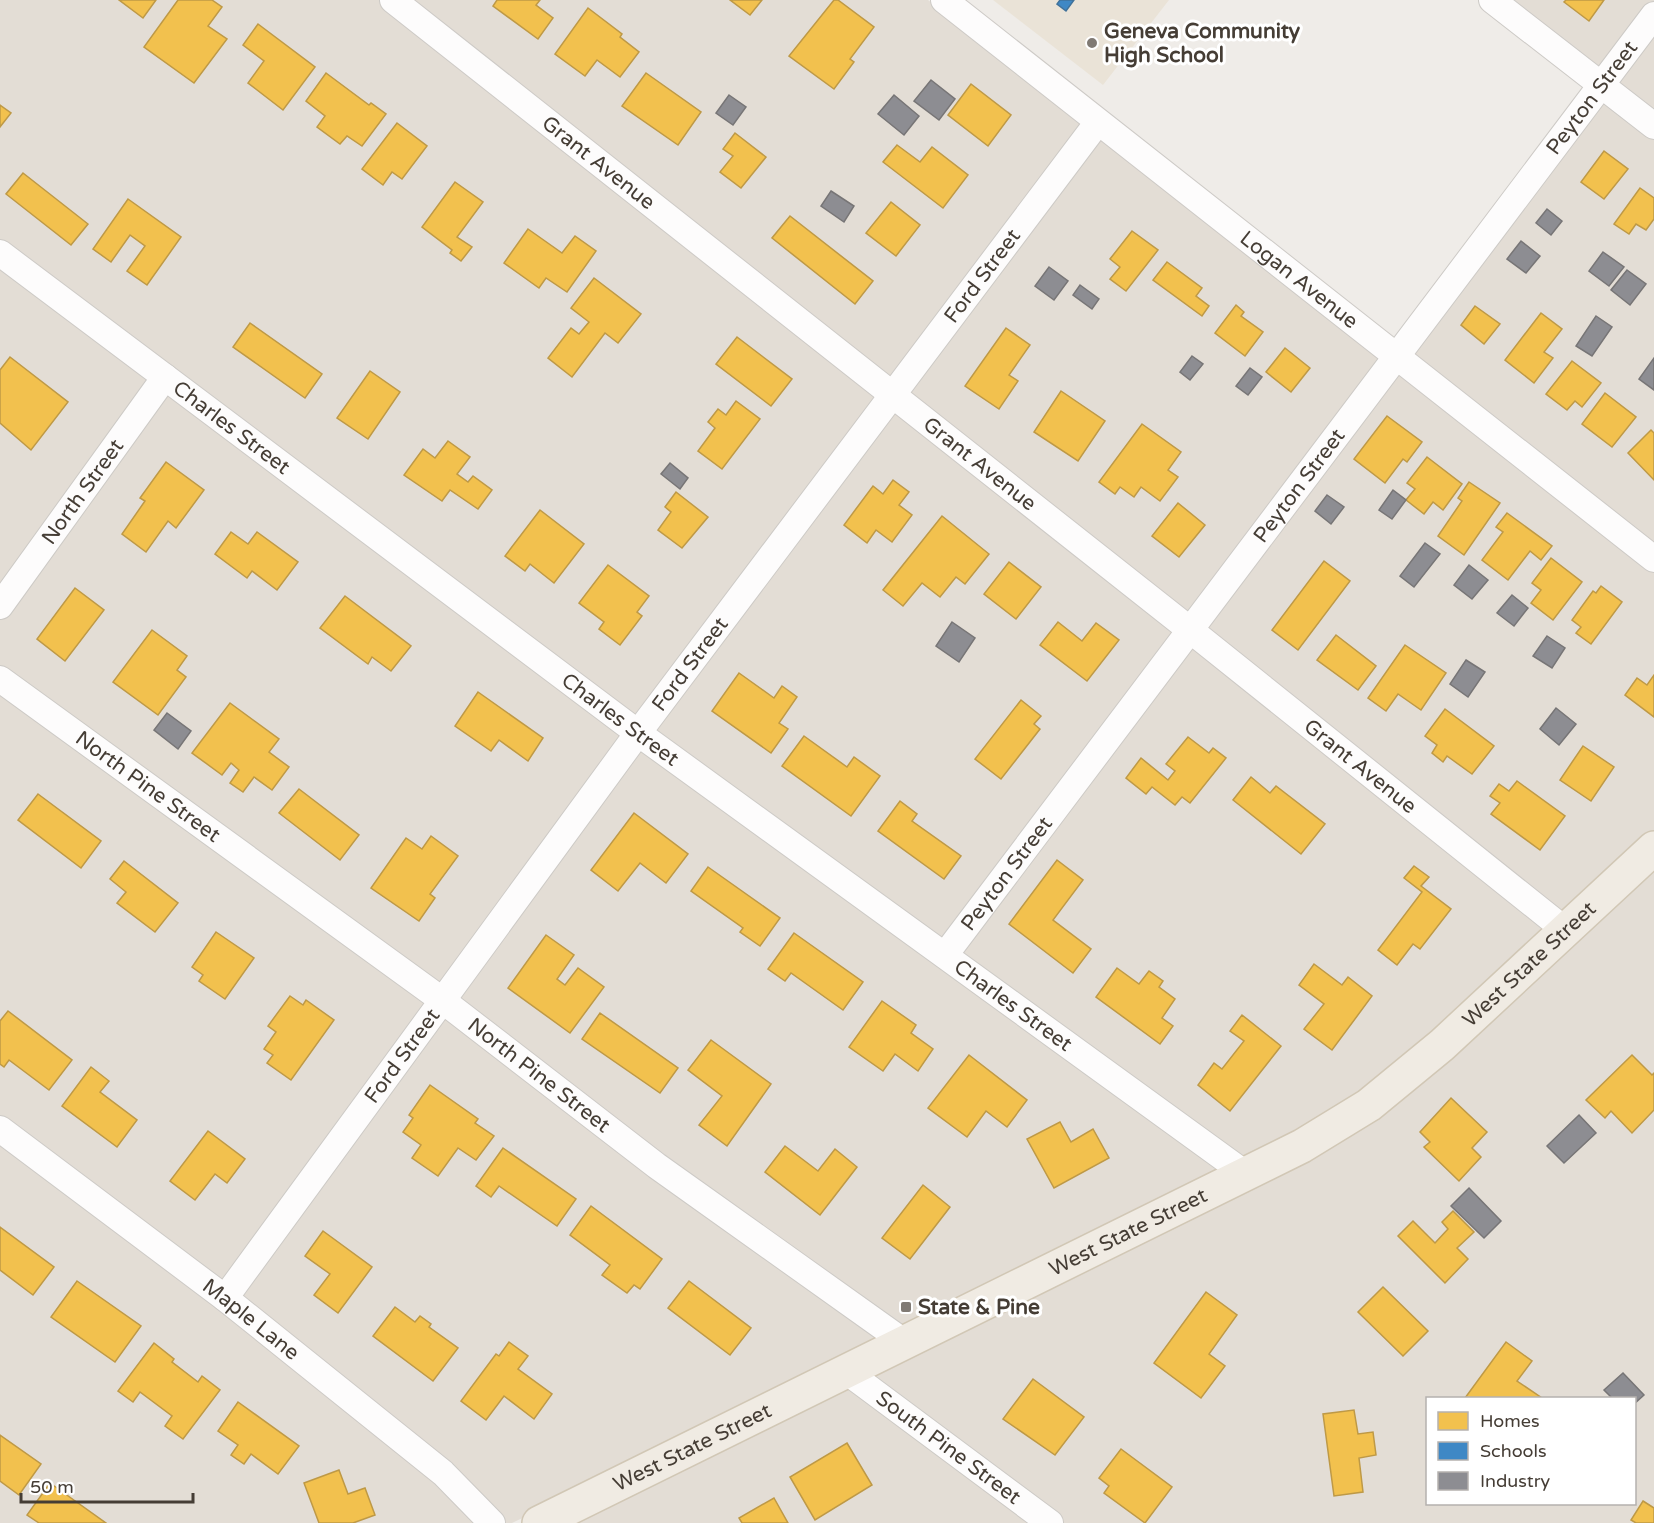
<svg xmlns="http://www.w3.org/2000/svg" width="1654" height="1523" font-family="'Varela Round',sans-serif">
  <rect width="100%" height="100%" fill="#efece8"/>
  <g fill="#e3ddd5" fill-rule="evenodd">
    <path d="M0,0H928L1380,358L932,958L1230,1176L512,1523H0Z"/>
    <path d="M1506,0H1654V2L1599,72Z"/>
    <path d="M1654,29V836L1359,1102L1249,1164L950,947Z"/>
    <path d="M1654,861V1523H540L1229,1196ZM1428,1398H1634V1504H1428Z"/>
  </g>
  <path fill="#eae3d7" d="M993,0H1169L1103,85Z"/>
  <g fill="#f2c14e" stroke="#be9946" stroke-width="1.5">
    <path d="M119,0H156L143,18Z"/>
    <path d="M178,0H212L222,7L208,26L227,39L194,83L144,47Z"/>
    <path d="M497,0H540L536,5L553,18L538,39L493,6Z"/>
    <path d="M730,0H762L750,15Z"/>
    <path d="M834,0H838L874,27L850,59L854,62L834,89L789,56Z"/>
    <path d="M1566,0H1604L1589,21L1564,2Z"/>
    <path d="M588,8L622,34L620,37L639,52L620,77L597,60L585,76L555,54Z"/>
    <path d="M258,24L315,67L283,110L248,83L264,61L243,45Z"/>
    <path d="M326,73L369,105L371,103L386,114L362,146L347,136L340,144L317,127L325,116L306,101Z"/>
    <path d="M646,73L701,112L678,145L622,106Z"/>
    <path d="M971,84L1011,115L988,146L948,115Z"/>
    <path d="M0,105L11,113L0,127Z"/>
    <path d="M397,123L427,146L402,179L392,172L383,185L362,169Z"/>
    <path d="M735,133L766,157L741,188L720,172L733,156L723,149Z"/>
    <path d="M897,145L920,162L932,147L968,175L943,208L883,162Z"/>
    <path d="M1604,151L1628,169L1604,199L1581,182Z"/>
    <path d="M23,173L88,224L71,245L6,194Z"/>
    <path d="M455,182L483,202L457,237L472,247L461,261L450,253L452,250L422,227Z"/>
    <path d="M1640,188L1654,198V219L1646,230L1636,224L1629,234L1614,224Z"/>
    <path d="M128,199L181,237L147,285L127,271L145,246L130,235L111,262L93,249Z"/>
    <path d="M891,202L920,225L896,256L866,233Z"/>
    <path d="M790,216L873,281L855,304L772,238Z"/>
    <path d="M528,229L562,253L575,236L596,251L567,292L546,278L539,288L504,263Z"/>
    <path d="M1132,231L1158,250L1126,291L1110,279L1120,267L1110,259Z"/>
    <path d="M1167,262L1202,288L1196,296L1209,306L1202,316L1153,280Z"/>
    <path d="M594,278L641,314L618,343L605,333L572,377L548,358L571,328L579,334L589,322L571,308Z"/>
    <path d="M1236,305L1244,312L1241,316L1263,332L1245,356L1215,333Z"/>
    <path d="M1475,306L1500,324L1484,344L1461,325Z"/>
    <path d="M1541,313L1562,329L1544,352L1553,358L1534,383L1505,360Z"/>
    <path d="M250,323L322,374L305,398L233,347Z"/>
    <path d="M1006,328L1030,345L1009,375L1018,381L999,409L965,386Z"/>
    <path d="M737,337L792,379L771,406L716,364Z"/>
    <path d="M1285,348L1310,368L1291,392L1266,372Z"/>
    <path d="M10,357L68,402L31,450L0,423V370Z"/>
    <path d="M1572,361L1601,383L1582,407L1575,401L1567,410L1546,394Z"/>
    <path d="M370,371L400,392L368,439L337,418Z"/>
    <path d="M1061,391L1105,421L1078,461L1034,432Z"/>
    <path d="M1605,393L1636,417L1612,447L1582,424Z"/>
    <path d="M736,401L760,419L722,469L698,451L715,428L708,422L718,409L726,415Z"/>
    <path d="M1387,416L1422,442L1407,462L1403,459L1385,483L1354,459Z"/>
    <path d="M1142,424L1181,452L1168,470L1178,477L1160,501L1141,487L1134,497L1120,487L1115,494L1099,482Z"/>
    <path d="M1651,430L1654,433V480L1628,453Z"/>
    <path d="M448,441L470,457L457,474L468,482L473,476L492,490L478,509L450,490L442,501L404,475L423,449L435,458Z"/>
    <path d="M1427,457L1462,484L1443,510L1433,502L1424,514L1406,500L1415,489L1407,483Z"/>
    <path d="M166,462L204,490L176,528L168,521L146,552L122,534L145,501L140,498Z"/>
    <path d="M893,480L909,492L899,505L912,515L892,542L876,530L867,543L844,525L873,486L883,494Z"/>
    <path d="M1469,482L1500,503L1464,555L1438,536L1462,501L1458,498Z"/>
    <path d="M676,492L708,517L682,548L658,530L671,512L665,507Z"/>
    <path d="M1178,503L1205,525L1179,557L1152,536Z"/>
    <path d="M540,510L584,544L554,583L530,564L525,571L505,556Z"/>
    <path d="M1507,513L1552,546L1541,560L1530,551L1508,580L1482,560L1503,532L1496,527Z"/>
    <path d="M942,516L989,554L965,584L956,577L940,597L922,583L903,606L883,590Z"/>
    <path d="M231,532L248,544L257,532L298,562L277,590L252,571L247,578L215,554Z"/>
    <path d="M1551,558L1582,582L1553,620L1531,603L1541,590L1532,583Z"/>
    <path d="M1324,561L1350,581L1298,650L1272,630Z"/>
    <path d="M1009,562L1041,587L1016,619L984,594Z"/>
    <path d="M608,565L649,596L637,612L642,616L620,645L599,629L604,622L579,603Z"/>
    <path d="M1601,586L1622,602L1591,644L1576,633L1581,627L1572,620L1593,591L1596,593Z"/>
    <path d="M75,588L104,610L65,661L37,639Z"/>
    <path d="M345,596L411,646L391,671L372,657L368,664L320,628Z"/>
    <path d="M1058,622L1082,641L1096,623L1119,640L1087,681L1040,645Z"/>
    <path d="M152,630L187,656L177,670L186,677L158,715L113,682Z"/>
    <path d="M1336,635L1376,666L1358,690L1317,660Z"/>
    <path d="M1405,645L1446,673L1421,710L1398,694L1386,711L1368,698Z"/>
    <path d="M739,673L774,698L782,686L797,697L779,723L788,729L771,753L712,711Z"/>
    <path d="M1654,675V717L1625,695L1637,678L1647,685Z"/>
    <path d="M478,692L543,738L528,761L499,740L491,751L455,726Z"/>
    <path d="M1021,700L1041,716L1034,724L1040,729L1001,779L975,759Z"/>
    <path d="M230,703L279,739L269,752L289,767L272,790L254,777L243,792L230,783L239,770L231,763L222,775L192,753Z"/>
    <path d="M1445,709L1494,746L1472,774L1447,756L1443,762L1432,753L1437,745L1425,736Z"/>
    <path d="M804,736L847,767L854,757L880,776L851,816L782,766Z"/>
    <path d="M1188,737L1209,753L1213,748L1226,758L1190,803L1182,797L1175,805L1152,787L1146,794L1126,778L1141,758L1168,780L1175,771L1166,764Z"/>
    <path d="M1583,746L1614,767L1591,801L1560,780Z"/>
    <path d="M1251,777L1270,793L1276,786L1325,824L1301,854L1233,800Z"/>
    <path d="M1517,781L1565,816L1540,850L1491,814L1500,803L1490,796L1499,784L1509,791Z"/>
    <path d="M299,789L359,835L340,860L279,813Z"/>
    <path d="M38,794L101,841L81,868L18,820Z"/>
    <path d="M900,801L917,814L912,821L961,856L944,879L878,831Z"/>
    <path d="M634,813L688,854L666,883L640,863L618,891L591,870Z"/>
    <path d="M431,836L458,856L430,894L435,898L419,921L371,888L406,838L422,849Z"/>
    <path d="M1057,860L1083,880L1053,920L1091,949L1073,973L1009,924Z"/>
    <path d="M124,861L178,903L155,932L117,903L126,892L110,879Z"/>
    <path d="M1414,866L1429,877L1421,886L1451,909L1420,949L1413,944L1397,965L1378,950L1422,892L1404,878Z"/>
    <path d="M708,867L780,918L760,946L740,932L743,928L691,891Z"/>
    <path d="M216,932L254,958L225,999L199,981L203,975L192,967Z"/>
    <path d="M794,933L863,982L843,1010L791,973L785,981L768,969Z"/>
    <path d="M546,935L574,955L557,979L565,985L578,968L604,987L570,1033L508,988Z"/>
    <path d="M1314,964L1342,985L1348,977L1372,996L1332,1050L1304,1029L1324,1004L1299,985Z"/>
    <path d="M1117,968L1139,984L1149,971L1163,981L1159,987L1175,999L1162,1018L1173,1026L1160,1044L1096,997Z"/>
    <path d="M290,996L303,1005L306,1000L334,1020L291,1080L267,1063L273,1055L264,1049L276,1032L268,1026Z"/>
    <path d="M882,1001L916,1025L911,1033L933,1049L918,1071L895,1054L883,1071L849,1047Z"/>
    <path d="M8,1011L72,1060L49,1090L9,1060L4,1067L0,1064V1021Z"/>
    <path d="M600,1013L678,1068L660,1093L582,1039Z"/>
    <path d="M1242,1015L1281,1046L1230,1111L1198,1085L1214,1063L1222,1069L1244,1041L1230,1031Z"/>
    <path d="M711,1040L771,1084L727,1146L699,1125L722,1096L688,1070Z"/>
    <path d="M969,1055L1027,1100L1007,1127L986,1111L967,1137L928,1108Z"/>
    <path d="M1632,1055L1652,1075L1654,1073V1110L1632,1133L1611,1111L1605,1118L1586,1100Z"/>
    <path d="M91,1067L109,1081L100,1092L137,1120L117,1147L62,1106Z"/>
    <path d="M430,1085L478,1119L475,1123L494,1136L476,1160L458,1148L438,1176L412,1158L421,1145L403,1132L413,1118L409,1115Z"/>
    <path d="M1451,1098L1487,1132L1472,1148L1481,1157L1459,1181L1424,1147L1430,1142L1420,1132Z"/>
    <path d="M1060,1122L1071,1142L1093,1129L1109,1158L1054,1188L1027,1139Z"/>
    <path d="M208,1131L245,1159L227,1183L215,1174L195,1200L170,1181Z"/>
    <path d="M785,1146L818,1171L835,1149L857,1167L820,1215L765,1172Z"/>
    <path d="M503,1148L576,1199L557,1226L499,1186L491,1197L476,1186Z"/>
    <path d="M923,1185L950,1207L910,1259L882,1238Z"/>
    <path d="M591,1206L662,1259L640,1289L634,1285L627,1293L602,1275L610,1265L570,1235Z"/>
    <path d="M1453,1211L1474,1232L1457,1248L1468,1259L1445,1283L1398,1236L1413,1221L1435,1243L1448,1229L1442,1222Z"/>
    <path d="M0,1227L54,1267L33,1295L0,1270Z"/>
    <path d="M323,1231L372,1267L338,1313L314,1295L330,1274L305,1256Z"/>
    <path d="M77,1281L141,1326L115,1362L51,1317Z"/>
    <path d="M689,1281L751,1328L730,1355L668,1308Z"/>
    <path d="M1383,1287L1428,1331L1403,1356L1358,1312Z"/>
    <path d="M1206,1292L1237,1315L1209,1354L1225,1366L1201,1398L1154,1363Z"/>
    <path d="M395,1307L415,1322L420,1316L431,1324L429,1327L458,1348L433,1381L373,1336Z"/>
    <path d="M509,1342L528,1356L518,1369L552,1394L534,1419L504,1396L486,1420L461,1401L496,1354L499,1356Z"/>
    <path d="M1506,1342L1532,1361L1517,1381L1542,1398H1465Z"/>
    <path d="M154,1343L174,1359L172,1362L198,1382L202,1376L220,1390L183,1439L165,1426L172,1416L140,1392L133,1402L118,1391Z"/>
    <path d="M1033,1379L1084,1417L1055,1455L1003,1419Z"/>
    <path d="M238,1402L299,1446L278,1474L251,1454L244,1464L231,1455L238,1445L218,1431Z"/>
    <path d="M1354,1410L1358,1434L1373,1432L1376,1455L1359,1458L1363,1492L1334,1496L1323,1414Z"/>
    <path d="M0,1435L41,1464L19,1495L0,1481Z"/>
    <path d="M847,1443L872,1485L815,1520L790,1477Z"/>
    <path d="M1121,1449L1172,1487L1145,1523L1104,1493L1109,1486L1099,1478Z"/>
    <path d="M339,1470L348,1494L365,1488L375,1515L353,1523H319L304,1483Z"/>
    <path d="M50,1483L106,1523H39L27,1515Z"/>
    <path d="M774,1498L788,1523H742L739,1518Z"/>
    <path d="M1643,1501L1654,1508V1523H1636L1631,1520Z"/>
  </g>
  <path fill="#3f88c5" stroke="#41729a" stroke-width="1.5" d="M1060,0H1059H1074L1066,11L1057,4Z"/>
  <g fill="#8d8d92" stroke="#777576" stroke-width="1.5">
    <path d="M931,80L955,99L939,120L914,101Z"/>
    <path d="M729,95L746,107L733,125L716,113Z"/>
    <path d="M894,95L919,116L904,135L878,114Z"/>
    <path d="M831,191L854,206L844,222L821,206Z"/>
    <path d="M1547,209L1562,221L1551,235L1536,223Z"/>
    <path d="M1521,241L1540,256L1526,273L1507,259Z"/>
    <path d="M1603,252L1624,267L1609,286L1589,271Z"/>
    <path d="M1049,267L1068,281L1054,300L1035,286Z"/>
    <path d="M1627,270L1646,284L1630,305L1611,290Z"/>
    <path d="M1080,285L1099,299L1092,309L1073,295Z"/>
    <path d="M1596,316L1612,327L1592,356L1576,346Z"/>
    <path d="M1192,356L1203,364L1190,380L1180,372Z"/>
    <path d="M1654,358V390L1639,379Z"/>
    <path d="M1250,368L1262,377L1248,395L1236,386Z"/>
    <path d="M670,463L688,478L680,489L661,474Z"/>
    <path d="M1393,490L1406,500L1392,519L1379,510Z"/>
    <path d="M1327,495L1344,507L1331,524L1315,511Z"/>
    <path d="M1425,543L1440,554L1414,587L1400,576Z"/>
    <path d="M1469,565L1488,580L1472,599L1454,585Z"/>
    <path d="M1512,595L1528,608L1514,626L1497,613Z"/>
    <path d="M952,622L975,638L959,662L936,646Z"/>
    <path d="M1547,636L1565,648L1552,668L1533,656Z"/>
    <path d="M1466,660L1485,672L1468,697L1450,684Z"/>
    <path d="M1556,708L1576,724L1559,745L1540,729Z"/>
    <path d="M167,713L191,731L178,749L154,730Z"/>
    <path d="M1579,1115L1596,1133L1564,1163L1547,1146Z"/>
    <path d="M1469,1188L1501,1221L1484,1238L1451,1206Z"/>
    <path d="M1623,1373L1644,1395L1634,1404V1398H1612L1604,1390Z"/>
  </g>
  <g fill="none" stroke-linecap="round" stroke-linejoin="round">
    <g stroke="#cdcac6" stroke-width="28">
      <g id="minor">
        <path id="s1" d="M393,0L1189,629L1565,930"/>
        <path id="s2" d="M944,0L1654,559"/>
        <path d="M1492,0L1654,126"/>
        <path id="s3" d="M0,253L638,733L1247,1175"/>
        <path id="s4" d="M0,606L165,377"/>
        <path id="s5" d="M0,679L442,1000L657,1166L904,1342"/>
        <path id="s6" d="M945,955L1654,15"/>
        <path id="s7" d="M0,1129L225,1298L443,1473L492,1523"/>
        <path id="s8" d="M225,1298L638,733L1098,122"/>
        <path id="s9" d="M846,1371L1050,1523"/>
      </g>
    </g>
    <g stroke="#d1c7b5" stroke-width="36">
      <g id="primary">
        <path id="s10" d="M539,1523L1302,1146L1369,1105L1442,1045L1654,848"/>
      </g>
    </g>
    <use href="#minor" stroke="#fdfcfc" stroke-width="26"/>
    <use href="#primary" stroke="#f0ebe3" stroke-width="33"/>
  </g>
  <g fill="#807a74" stroke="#fff" stroke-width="2">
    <circle cx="1092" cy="43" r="6"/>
    <rect x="900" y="1301" width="12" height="12" rx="3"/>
  </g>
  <g text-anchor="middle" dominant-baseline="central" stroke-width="6" stroke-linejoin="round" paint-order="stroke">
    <g font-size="21" font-weight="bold" fill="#453d35" stroke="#fff" text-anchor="start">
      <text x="1104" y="31">Geneva Community<tspan x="1104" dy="24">High School</tspan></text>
      <text x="918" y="1307">State &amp; Pine</text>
    </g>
    <g font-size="21" fill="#453d35" stroke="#fff">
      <text stroke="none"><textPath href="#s6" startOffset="1074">Peyton Street</textPath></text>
      <text stroke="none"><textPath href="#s1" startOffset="262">Grant Avenue</textPath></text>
      <text stroke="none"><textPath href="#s8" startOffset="1272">Ford Street</textPath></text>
      <text stroke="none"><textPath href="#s2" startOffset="452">Logan Avenue</textPath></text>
      <text stroke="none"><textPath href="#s3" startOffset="290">Charles Street</textPath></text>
      <text stroke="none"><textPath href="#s1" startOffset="748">Grant Avenue</textPath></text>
      <text stroke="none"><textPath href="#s6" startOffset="588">Peyton Street</textPath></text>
      <text stroke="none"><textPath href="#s4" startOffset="141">North Street</textPath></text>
      <text stroke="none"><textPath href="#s8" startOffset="786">Ford Street</textPath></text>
      <text stroke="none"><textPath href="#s3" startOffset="776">Charles Street</textPath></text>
      <text stroke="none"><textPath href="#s1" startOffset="1234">Grant Avenue</textPath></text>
      <text stroke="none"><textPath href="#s5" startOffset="183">North Pine Street</textPath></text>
      <text stroke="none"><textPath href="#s6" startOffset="102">Peyton Street</textPath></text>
      <text stroke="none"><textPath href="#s10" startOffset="1143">West State Street</textPath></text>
      <text stroke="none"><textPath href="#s3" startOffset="1262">Charles Street</textPath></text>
      <text stroke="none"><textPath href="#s8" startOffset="300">Ford Street</textPath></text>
      <text stroke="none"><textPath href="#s5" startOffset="669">North Pine Street</textPath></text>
      <text stroke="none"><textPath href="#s10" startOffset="657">West State Street</textPath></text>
      <text stroke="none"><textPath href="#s7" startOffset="315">Maple Lane</textPath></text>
      <text stroke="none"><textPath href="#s10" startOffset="171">West State Street</textPath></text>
      <text stroke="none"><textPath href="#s9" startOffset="128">South Pine Street</textPath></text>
    </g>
  </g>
  <rect x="1426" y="1397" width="210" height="108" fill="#ffffff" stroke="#b5b1ae" stroke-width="1.5"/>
  <rect x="1438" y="1412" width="30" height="18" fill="#f2c14e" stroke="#b5b1ae" stroke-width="1.5"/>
  <text x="1480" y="1427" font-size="18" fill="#453d35">Homes</text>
  <rect x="1438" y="1442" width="30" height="18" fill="#3f88c5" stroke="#b5b1ae" stroke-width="1.5"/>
  <text x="1480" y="1457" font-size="18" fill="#453d35">Schools</text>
  <rect x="1438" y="1472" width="30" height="18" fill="#8d8d92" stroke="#b5b1ae" stroke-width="1.5"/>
  <text x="1480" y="1487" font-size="18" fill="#453d35">Industry</text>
  <path d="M21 1493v9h172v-9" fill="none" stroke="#453d35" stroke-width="3"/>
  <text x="30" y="1493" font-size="18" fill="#453d35" stroke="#ffffff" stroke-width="4.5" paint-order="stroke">50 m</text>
</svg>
